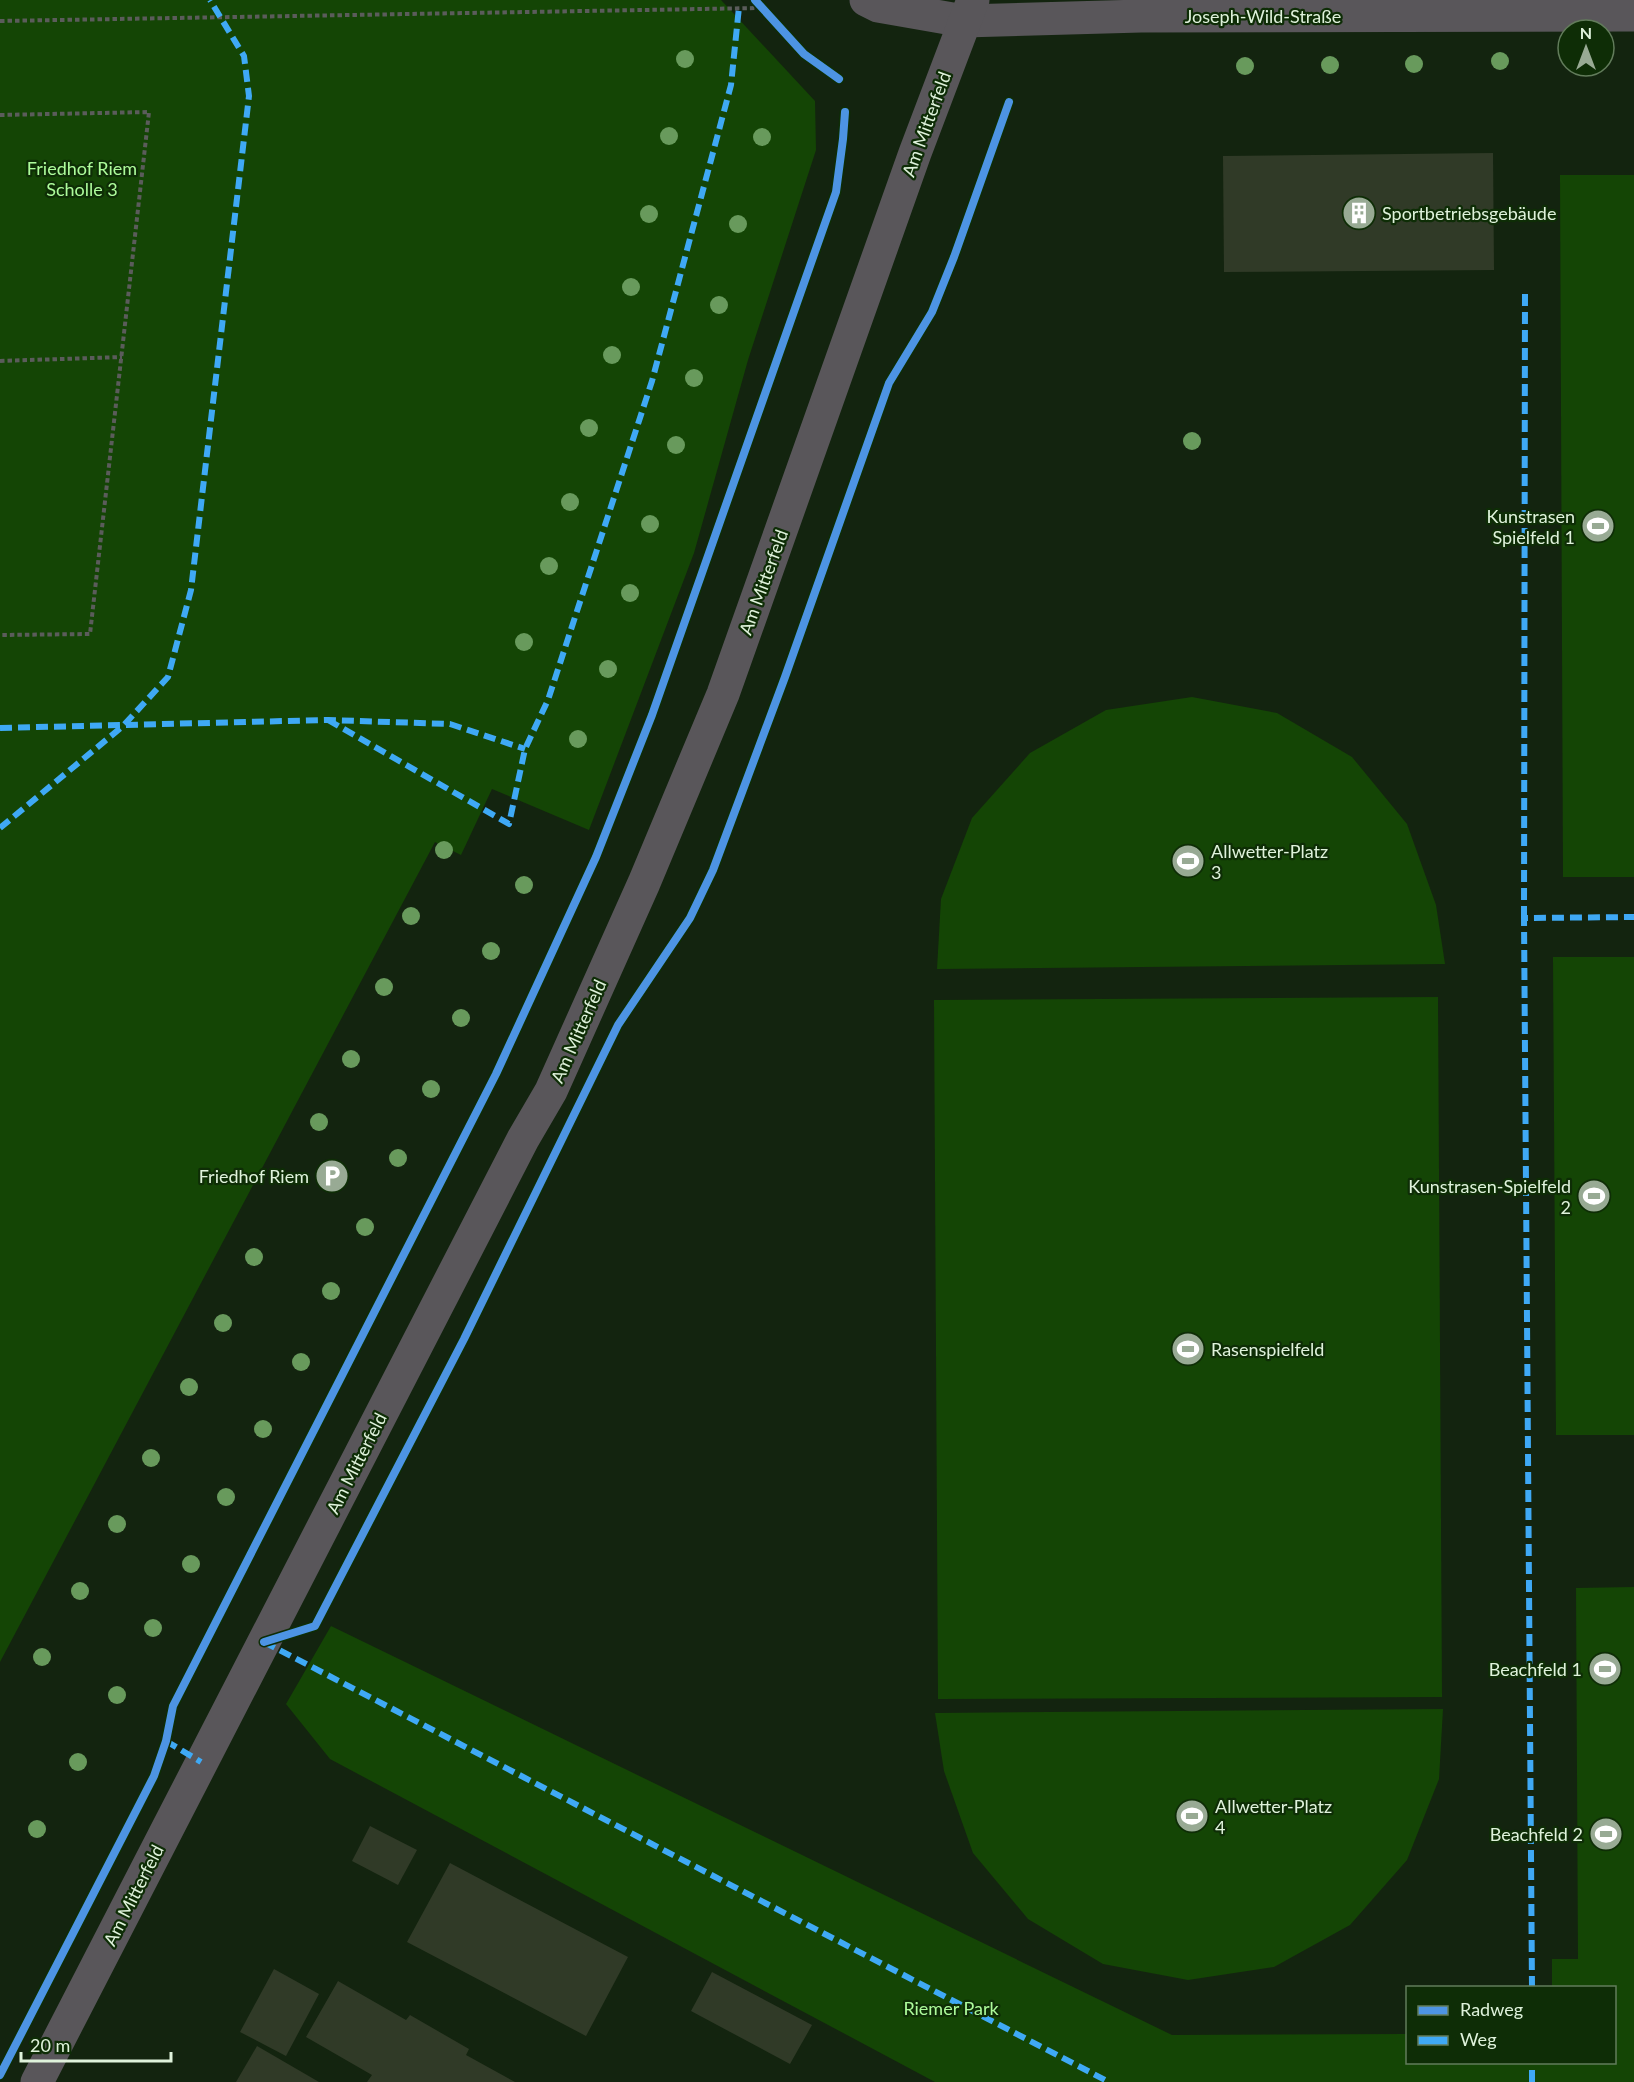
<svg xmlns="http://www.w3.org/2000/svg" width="1634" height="2082" font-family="Lato,sans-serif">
  <rect width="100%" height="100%" fill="#13240f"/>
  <g fill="#144505">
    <path d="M0,0H721L815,101L816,150L748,360L694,553L589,830L492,789L461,855L435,842L0,1662Z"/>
    <path d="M1560,175H1634V877H1563Z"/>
    <path d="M1192,697L1277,713L1352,757L1407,824L1436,905L1445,964L937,969L941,899L972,818L1030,753L1106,710Z"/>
    <path d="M1553,957H1634V1435H1556Z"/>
    <path d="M1438,997L1442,1697L938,1699L934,1000Z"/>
    <path d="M1634,1587V2082H935L330,1759L286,1704L331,1626L1172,2035L1407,2034L1408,2062H1614V1988L1552,1987V1959H1578L1576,1588Z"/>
    <path d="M1443,1709L1439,1779L1407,1860L1350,1925L1274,1967L1188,1980L1103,1964L1028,1919L973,1853L944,1771L935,1713Z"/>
  </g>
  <g fill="#303a27">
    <path d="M1493,153L1494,270L1224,272L1223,156Z"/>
    <path d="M370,1826L417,1850L398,1885L352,1861Z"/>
    <path d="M450,1863L628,1957L586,2036L407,1942Z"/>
    <path d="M274,1969L319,1994L286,2056L240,2032Z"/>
    <path d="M712,1972L812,2025L790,2064L691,2011Z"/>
    <path d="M338,1981L406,2020L410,2015L469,2049L466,2055L515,2082H367L372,2075L306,2037Z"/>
    <path d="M257,2046L319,2082H236Z"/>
  </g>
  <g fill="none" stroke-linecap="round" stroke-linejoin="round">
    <g stroke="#5b5c5b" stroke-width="4" stroke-dasharray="4.5 3" stroke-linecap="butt">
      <path d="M0,21L760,8"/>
      <path d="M0,115L149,112L90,634L0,635"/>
      <path d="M0,361L122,357"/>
    </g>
    <g stroke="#59565a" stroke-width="33">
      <path d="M866,0L878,6L964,21L1141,16L1634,15"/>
      <path d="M37,2082L523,1139L551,1091L644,883L723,694L915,153L973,0"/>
    </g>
    <g stroke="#3fa9f5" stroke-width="6" stroke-dasharray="12 6" stroke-linecap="butt">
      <path d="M328,720L509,824L525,749L548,700L652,381L731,85L739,7"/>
      <path d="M0,728L328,720L450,724L525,749"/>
      <path d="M0,828L123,726L168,677L191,590L249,96L244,56L210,0"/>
      <path d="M1524,918L1525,291"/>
      <path d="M264,1642L1109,2082"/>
      <path d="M166,1741L201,1762"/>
      <path d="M1532,1988L1524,918L1634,917"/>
      <path d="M1532,2082V2062"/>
    </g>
    <g stroke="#0e2d06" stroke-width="11">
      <g id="cycleway">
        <path d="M755,0L804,54L839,79"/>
        <path d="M264,1642L315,1626L464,1339L618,1025L690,918L713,870L785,677L889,383L932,312L954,257L1009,102"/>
        <path d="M0,2075L154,1776L166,1741L173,1706L496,1074L596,857L652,715L836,192L843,139L845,112"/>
      </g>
    </g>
    <use href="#cycleway" stroke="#4d94e3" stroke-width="8"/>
  </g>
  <g fill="#689a5c">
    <circle cx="685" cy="59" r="9"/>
    <circle cx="1500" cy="61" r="9"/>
    <circle cx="1414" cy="64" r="9"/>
    <circle cx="1330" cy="65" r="9"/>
    <circle cx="1245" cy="66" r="9"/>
    <circle cx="669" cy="136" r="9"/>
    <circle cx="762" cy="137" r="9"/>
    <circle cx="649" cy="214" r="9"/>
    <circle cx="738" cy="224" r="9"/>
    <circle cx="631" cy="287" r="9"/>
    <circle cx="719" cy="305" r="9"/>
    <circle cx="612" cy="355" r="9"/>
    <circle cx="694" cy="378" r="9"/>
    <circle cx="589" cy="428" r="9"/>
    <circle cx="1192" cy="441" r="9"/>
    <circle cx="676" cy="445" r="9"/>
    <circle cx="570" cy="502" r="9"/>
    <circle cx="650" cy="524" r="9"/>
    <circle cx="549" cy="566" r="9"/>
    <circle cx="630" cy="593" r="9"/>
    <circle cx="524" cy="642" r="9"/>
    <circle cx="608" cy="669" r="9"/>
    <circle cx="578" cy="739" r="9"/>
    <circle cx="444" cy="850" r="9"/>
    <circle cx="524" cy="885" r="9"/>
    <circle cx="411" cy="916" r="9"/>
    <circle cx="491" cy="951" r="9"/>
    <circle cx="384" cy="987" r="9"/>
    <circle cx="461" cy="1018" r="9"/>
    <circle cx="351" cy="1059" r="9"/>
    <circle cx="431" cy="1089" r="9"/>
    <circle cx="319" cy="1122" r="9"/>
    <circle cx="398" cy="1158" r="9"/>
    <circle cx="365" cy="1227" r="9"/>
    <circle cx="254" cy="1257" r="9"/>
    <circle cx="331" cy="1291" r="9"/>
    <circle cx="223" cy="1323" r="9"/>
    <circle cx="301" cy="1362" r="9"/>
    <circle cx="189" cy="1387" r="9"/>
    <circle cx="263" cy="1429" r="9"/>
    <circle cx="151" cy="1458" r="9"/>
    <circle cx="226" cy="1497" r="9"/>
    <circle cx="117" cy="1524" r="9"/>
    <circle cx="191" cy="1564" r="9"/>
    <circle cx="80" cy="1591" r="9"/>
    <circle cx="153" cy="1628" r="9"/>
    <circle cx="42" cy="1657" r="9"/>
    <circle cx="117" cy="1695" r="9"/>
    <circle cx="78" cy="1762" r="9"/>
    <circle cx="37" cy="1829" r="9"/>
  </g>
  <defs>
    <g id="building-disc" transform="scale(1.725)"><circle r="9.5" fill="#98aa94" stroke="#0e2d06"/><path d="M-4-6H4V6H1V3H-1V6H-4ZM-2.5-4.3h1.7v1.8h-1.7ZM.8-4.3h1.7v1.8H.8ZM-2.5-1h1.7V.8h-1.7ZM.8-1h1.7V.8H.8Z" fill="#fff"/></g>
    <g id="stadium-disc" transform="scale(1.725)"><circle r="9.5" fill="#98aa94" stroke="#0e2d06"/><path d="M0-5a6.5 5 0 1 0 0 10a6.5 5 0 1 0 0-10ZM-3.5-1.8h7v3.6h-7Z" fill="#fff"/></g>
    <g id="parking-disc" transform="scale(1.725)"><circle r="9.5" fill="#98aa94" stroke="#0e2d06"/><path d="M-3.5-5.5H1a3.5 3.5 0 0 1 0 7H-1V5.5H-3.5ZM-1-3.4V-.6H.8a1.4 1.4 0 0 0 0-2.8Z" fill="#fff"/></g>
  </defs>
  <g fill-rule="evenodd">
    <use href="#building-disc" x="1359" y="213"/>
    <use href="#stadium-disc" x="1598" y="526"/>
    <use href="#stadium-disc" x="1188" y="861"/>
    <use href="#parking-disc" x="332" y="1176"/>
    <use href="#stadium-disc" x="1594" y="1196"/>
    <use href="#stadium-disc" x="1188" y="1349"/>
    <use href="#stadium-disc" x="1605" y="1669"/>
    <use href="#stadium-disc" x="1192" y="1816"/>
    <use href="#stadium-disc" x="1606" y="1834"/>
  </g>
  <g text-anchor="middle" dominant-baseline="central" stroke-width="4.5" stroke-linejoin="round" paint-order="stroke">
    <g font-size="18" fill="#dff2db" stroke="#0e2d06">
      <text x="1263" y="16">Joseph-Wild-Straße</text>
      <text transform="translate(926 124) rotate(-70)">Am Mitterfeld</text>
      <text transform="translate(763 582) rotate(-70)">Am Mitterfeld</text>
      <text transform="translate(578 1031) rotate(-66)">Am Mitterfeld</text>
      <text transform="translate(356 1463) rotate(-63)">Am Mitterfeld</text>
      <text transform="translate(133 1895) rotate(-63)">Am Mitterfeld</text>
    </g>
    <g font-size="18" fill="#adfb9b" stroke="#0e2d06">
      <text x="82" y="168">Friedhof Riem<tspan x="82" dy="21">Scholle 3</tspan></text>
      <text x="951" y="2008">Riemer Park</text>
    </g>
    <g font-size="18" fill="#dff2db" stroke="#0e2d06" text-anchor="end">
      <text x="1382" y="213" text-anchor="start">Sportbetriebsgebäude</text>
      <text x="1575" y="516">Kunstrasen<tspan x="1575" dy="21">Spielfeld 1</tspan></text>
      <text x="1211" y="851" text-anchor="start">Allwetter-Platz<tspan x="1211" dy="21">3</tspan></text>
      <text x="309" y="1176">Friedhof Riem</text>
      <text x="1571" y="1186">Kunstrasen-Spielfeld<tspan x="1571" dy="21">2</tspan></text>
      <text x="1211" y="1349" text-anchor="start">Rasenspielfeld</text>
      <text x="1582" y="1669">Beachfeld 1</text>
      <text x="1215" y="1806" text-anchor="start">Allwetter-Platz<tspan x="1215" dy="21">4</tspan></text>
      <text x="1583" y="1834">Beachfeld 2</text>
    </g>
  </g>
  <rect x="1406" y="1986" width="210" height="78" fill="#0e2d06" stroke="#627c5b" stroke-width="1.5"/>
  <rect x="1418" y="2006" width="30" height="9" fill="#4d94e3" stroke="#627c5b" stroke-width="1.5"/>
  <text x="1460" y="2016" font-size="18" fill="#dff2db">Radweg</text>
  <rect x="1418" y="2036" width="30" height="9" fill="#3fa9f5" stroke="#627c5b" stroke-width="1.5"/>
  <text x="1460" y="2046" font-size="18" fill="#dff2db">Weg</text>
  <g transform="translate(1586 48)"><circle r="28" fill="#0e2d06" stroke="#627c5b" stroke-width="1.5"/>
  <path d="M0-4.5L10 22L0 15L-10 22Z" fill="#98aa94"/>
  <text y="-9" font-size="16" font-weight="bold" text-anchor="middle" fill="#dff2db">N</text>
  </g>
  <path d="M21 2052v9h150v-9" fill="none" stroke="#dff2db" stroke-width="3"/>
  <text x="30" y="2052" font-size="18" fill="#dff2db" stroke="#0e2d06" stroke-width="4.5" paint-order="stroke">20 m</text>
</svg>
